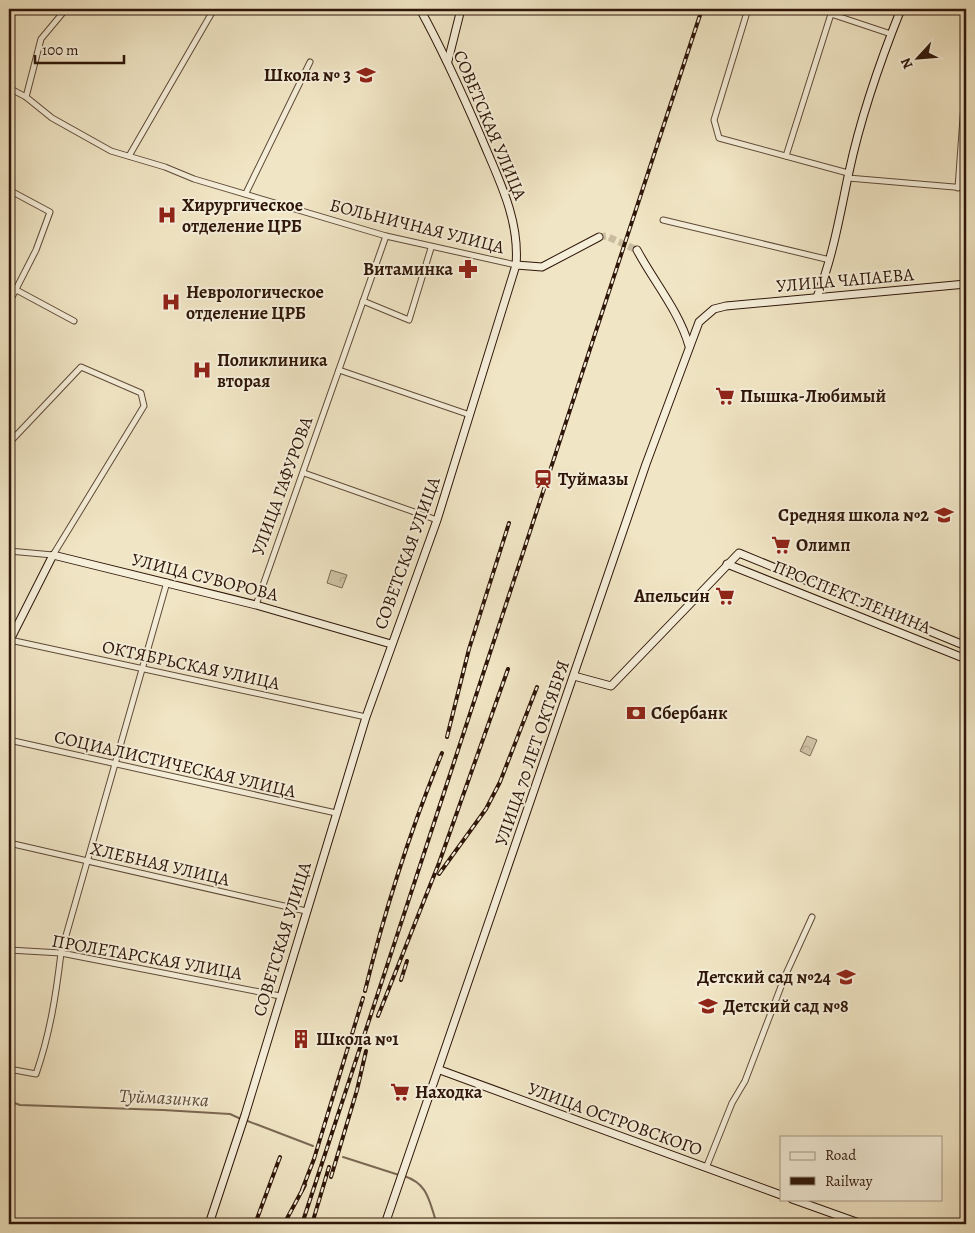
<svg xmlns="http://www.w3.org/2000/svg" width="975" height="1233" font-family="Alegreya,serif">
  <defs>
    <pattern id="park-crowns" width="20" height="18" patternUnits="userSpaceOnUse" patternTransform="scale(1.25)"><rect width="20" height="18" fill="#cfc2a4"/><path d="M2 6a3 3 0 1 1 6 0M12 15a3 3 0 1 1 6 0" fill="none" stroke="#b2a68c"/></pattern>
  </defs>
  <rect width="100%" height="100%" fill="#f0e5c4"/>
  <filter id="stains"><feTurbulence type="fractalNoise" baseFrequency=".004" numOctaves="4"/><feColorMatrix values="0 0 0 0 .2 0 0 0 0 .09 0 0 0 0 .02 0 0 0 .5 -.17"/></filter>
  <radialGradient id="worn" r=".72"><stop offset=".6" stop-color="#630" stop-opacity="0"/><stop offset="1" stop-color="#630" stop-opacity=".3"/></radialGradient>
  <g fill="url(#park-crowns)" stroke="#7e6c56">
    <path d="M331,570L347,575L342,588L327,583Z"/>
    <path d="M807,736L817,740L810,756L800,751Z"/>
  </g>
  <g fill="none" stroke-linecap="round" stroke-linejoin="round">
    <g stroke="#7b6853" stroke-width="2">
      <path d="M9,1101L20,1105L163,1110L230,1114L241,1119"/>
      <path d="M245,1120L313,1146"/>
      <path d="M343,1157L399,1175"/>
      <path d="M404,1176C429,1184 429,1202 437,1224"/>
    </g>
    <path stroke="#c9bc9f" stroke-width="7" stroke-dasharray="7 3.5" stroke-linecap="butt" d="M599,237L606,236L637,250"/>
    <g stroke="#5e4a38" stroke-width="7">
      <g id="street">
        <path d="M748,9L714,120L719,138L848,173"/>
        <path d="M9,88L26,97L52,118L111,151L165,167L194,179L386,236L516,265"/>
        <path d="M26,97L41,39L66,9"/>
        <path d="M129,156L214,9"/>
        <path d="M786,156L831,14L891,34"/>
        <path d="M848,178L966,188"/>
        <path d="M958,188L964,104L966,100"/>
        <path d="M9,190L50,212L36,250L9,303"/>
        <path d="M246,193L310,62"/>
        <path d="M663,220L830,260"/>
        <path d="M9,286L74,321"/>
        <path d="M363,301L409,320L431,248"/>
        <path d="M339,370L470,415"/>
        <path d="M9,443L81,367L141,393L144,406L53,555L9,551"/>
        <path d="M304,473L437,520"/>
        <path d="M256,605L386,236"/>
        <path d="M10,640L366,717"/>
        <path d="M9,740L336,813"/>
        <path d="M9,843L306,911"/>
        <path d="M9,950L61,953L280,996"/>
        <path d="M9,1069L36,1074C50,1034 56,995 61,953L167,582"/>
        <path d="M706,1168L732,1103L745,1081L785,976L812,917"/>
      </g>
    </g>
    <g stroke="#2e1609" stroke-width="9">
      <g id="secondary">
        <path d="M448,61L461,9"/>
        <path d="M637,250C654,282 679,311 689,346"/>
        <path d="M516,265L542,267L599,237"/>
        <path d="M817,297C833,257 840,214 849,172C860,120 881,59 901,9"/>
        <path d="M727,564L966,659"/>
        <path d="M9,642L53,555L256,605L391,644"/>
        <path d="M574,676L611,686L739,553L966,646"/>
        <path d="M440,1070L781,1195"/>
        <path d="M792,1199L862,1224"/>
        <path d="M209,1224L245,1115L366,717L437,520L516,265C520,219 498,178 481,137C462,93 443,51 420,9"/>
        <path d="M385,1224L646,464L699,322L714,309L726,306L966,284"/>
      </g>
    </g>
    <use href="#street" stroke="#f5eed9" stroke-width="5"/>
    <use href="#secondary" stroke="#f5eed9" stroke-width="7"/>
    <g stroke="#2e1609" stroke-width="4">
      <g id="rail">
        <path d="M447,737L469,649L509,523"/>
        <path d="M439,874L486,809L500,782L537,687"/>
        <path d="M401,980L407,961"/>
        <path d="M365,991C385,909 410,831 442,753"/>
        <path d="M378,1016L439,863L508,669"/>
        <path d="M331,1177L357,1090L366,1051"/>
        <path d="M302,1190L314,1159L363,998"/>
        <path d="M255,1224L280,1157"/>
        <path d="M284,1224L305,1185"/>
        <path d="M302,1224L702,9"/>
        <path d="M312,1224L329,1167"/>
      </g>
    </g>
    <use href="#rail" stroke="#f5eed9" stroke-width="2" stroke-dasharray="5.5" stroke-linecap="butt"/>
  </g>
  <defs>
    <g id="school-bare" transform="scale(1.5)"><path d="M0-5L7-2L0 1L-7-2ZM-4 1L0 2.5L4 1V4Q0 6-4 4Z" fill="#8f2418" stroke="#f5eed9" stroke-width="2.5" paint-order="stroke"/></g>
    <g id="hospital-bare" transform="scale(1.5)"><path d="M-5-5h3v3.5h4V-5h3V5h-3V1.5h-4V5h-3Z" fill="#8f2418" stroke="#f5eed9" stroke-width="2.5" paint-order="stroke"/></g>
    <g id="pharmacy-bare" transform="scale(1.5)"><path d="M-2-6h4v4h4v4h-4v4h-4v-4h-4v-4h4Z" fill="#8f2418" stroke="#f5eed9" stroke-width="2.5" paint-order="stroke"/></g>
    <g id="supermarket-bare" transform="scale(1.5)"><path d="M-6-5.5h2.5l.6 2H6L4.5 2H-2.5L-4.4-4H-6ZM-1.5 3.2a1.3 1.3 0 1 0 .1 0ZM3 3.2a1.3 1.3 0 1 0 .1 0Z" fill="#8f2418" stroke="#f5eed9" stroke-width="2.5" paint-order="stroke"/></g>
    <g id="station-bare" transform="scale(1.5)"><path d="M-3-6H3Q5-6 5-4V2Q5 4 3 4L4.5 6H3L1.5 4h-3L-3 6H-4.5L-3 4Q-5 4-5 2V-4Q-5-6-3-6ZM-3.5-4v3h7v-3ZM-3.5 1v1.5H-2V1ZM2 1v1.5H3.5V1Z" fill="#8f2418" stroke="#f5eed9" stroke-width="2.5" paint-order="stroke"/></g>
    <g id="bank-bare" transform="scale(1.5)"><path d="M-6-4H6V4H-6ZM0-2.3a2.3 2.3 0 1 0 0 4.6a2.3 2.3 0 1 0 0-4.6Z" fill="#8f2418" stroke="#f5eed9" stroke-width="2.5" paint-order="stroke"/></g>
    <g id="building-bare" transform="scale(1.5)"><path d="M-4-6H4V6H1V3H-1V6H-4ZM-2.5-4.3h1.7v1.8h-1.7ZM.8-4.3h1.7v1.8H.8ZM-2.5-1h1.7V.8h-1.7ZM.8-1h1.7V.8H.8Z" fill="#8f2418" stroke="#f5eed9" stroke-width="2.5" paint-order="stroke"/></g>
  </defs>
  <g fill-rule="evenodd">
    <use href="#school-bare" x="366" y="75"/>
    <use href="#hospital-bare" x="167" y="215"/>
    <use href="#pharmacy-bare" x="468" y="269"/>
    <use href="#hospital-bare" x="171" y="302"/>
    <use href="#hospital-bare" x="202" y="370"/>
    <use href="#supermarket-bare" x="725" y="396"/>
    <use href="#station-bare" x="543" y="479"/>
    <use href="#school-bare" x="944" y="515"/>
    <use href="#supermarket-bare" x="781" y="545"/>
    <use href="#supermarket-bare" x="725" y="596"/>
    <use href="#bank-bare" x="636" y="713"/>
    <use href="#school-bare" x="846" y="977"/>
    <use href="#school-bare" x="708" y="1006"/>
    <use href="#building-bare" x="301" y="1039"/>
    <use href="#supermarket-bare" x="400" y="1092"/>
  </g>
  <g text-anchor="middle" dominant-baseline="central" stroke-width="4" stroke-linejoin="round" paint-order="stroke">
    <g font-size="18" font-weight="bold" fill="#2e1609" stroke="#f5eed9" text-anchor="start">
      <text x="351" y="75" text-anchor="end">Школа № 3</text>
      <text x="182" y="205">Хирургическое<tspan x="182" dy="21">отделение ЦРБ</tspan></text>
      <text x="453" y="269" text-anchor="end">Витаминка</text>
      <text x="186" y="292">Неврологическое<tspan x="186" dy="21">отделение ЦРБ</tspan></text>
      <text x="217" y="360">Поликлиника<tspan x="217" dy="21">вторая</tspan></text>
      <text x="740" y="396">Пышка-Любимый</text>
      <text x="558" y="479">Туймазы</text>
      <text x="929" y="515" text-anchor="end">Средняя школа №2</text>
      <text x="796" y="545">Олимп</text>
      <text x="710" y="596" text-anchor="end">Апельсин</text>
      <text x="651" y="713">Сбербанк</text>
      <text x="831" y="977" text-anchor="end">Детский сад №24</text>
      <text x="723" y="1006">Детский сад №8</text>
      <text x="316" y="1039">Школа №1</text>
      <text x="415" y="1092">Находка</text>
    </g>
    <g font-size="18" fill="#2e1609" stroke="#f5eed9">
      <text transform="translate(490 125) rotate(67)">СОВЕТСКАЯ УЛИЦА</text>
      <text transform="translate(417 226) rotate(14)">БОЛЬНИЧНАЯ УЛИЦА</text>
      <text transform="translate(845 280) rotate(-5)">УЛИЦА ЧАПАЕВА</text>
      <text transform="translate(282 486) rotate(-70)">УЛИЦА ГАФУРОВА</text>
      <text transform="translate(407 553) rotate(-70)">СОВЕТСКАЯ УЛИЦА</text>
      <text transform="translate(205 577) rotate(14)">УЛИЦА СУВОРОВА</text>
      <text transform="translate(852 597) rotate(22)">ПРОСПЕКТ ЛЕНИНА</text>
      <text transform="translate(191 665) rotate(12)">ОКТЯБРЬСКАЯ УЛИЦА</text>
      <text transform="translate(532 753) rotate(-71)">УЛИЦА 70 ЛЕТ ОКТЯБРЯ</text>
      <text transform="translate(175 764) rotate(13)">СОЦИАЛИСТИЧЕСКАЯ УЛИЦА</text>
      <text transform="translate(160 864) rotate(13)">ХЛЕБНАЯ УЛИЦА</text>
      <text transform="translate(282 939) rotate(-73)">СОВЕТСКАЯ УЛИЦА</text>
      <text transform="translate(147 957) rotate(10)">ПРОЛЕТАРСКАЯ УЛИЦА</text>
      <text transform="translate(615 1119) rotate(20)">УЛИЦА ОСТРОВСКОГО</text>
    </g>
    <g font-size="19" font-style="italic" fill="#614d3a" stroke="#f5eed9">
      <text transform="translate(164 1098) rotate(3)">Туймазинка</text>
    </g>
  </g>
  <rect width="975" height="1233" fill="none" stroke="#f0e5c4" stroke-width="30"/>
  <rect x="10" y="10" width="955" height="1213" fill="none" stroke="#2e1609" stroke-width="2.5"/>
  <rect x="15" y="15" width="945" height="1203" fill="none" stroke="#2e1609"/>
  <rect x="780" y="1136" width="162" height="65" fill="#f5eed9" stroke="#a59886"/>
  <rect x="790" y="1152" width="25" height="8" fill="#f5eed9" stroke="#a59886"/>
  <text x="825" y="1160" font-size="15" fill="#2e1609">Road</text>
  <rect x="790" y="1177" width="25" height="8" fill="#2e1609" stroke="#a59886"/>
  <text x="825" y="1186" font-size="15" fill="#2e1609">Railway</text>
  <g transform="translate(918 58) rotate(244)" stroke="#f5eed9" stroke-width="4" paint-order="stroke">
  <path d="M0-4L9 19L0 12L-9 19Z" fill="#2e1609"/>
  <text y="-8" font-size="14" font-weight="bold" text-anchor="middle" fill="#2e1609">N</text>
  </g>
  <path d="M35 55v8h89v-8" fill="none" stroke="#2e1609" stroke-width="2.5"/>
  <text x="42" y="55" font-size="15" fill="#2e1609" stroke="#f5eed9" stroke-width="4" paint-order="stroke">100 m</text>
  <rect width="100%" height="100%" filter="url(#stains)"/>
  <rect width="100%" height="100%" fill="url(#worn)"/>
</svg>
